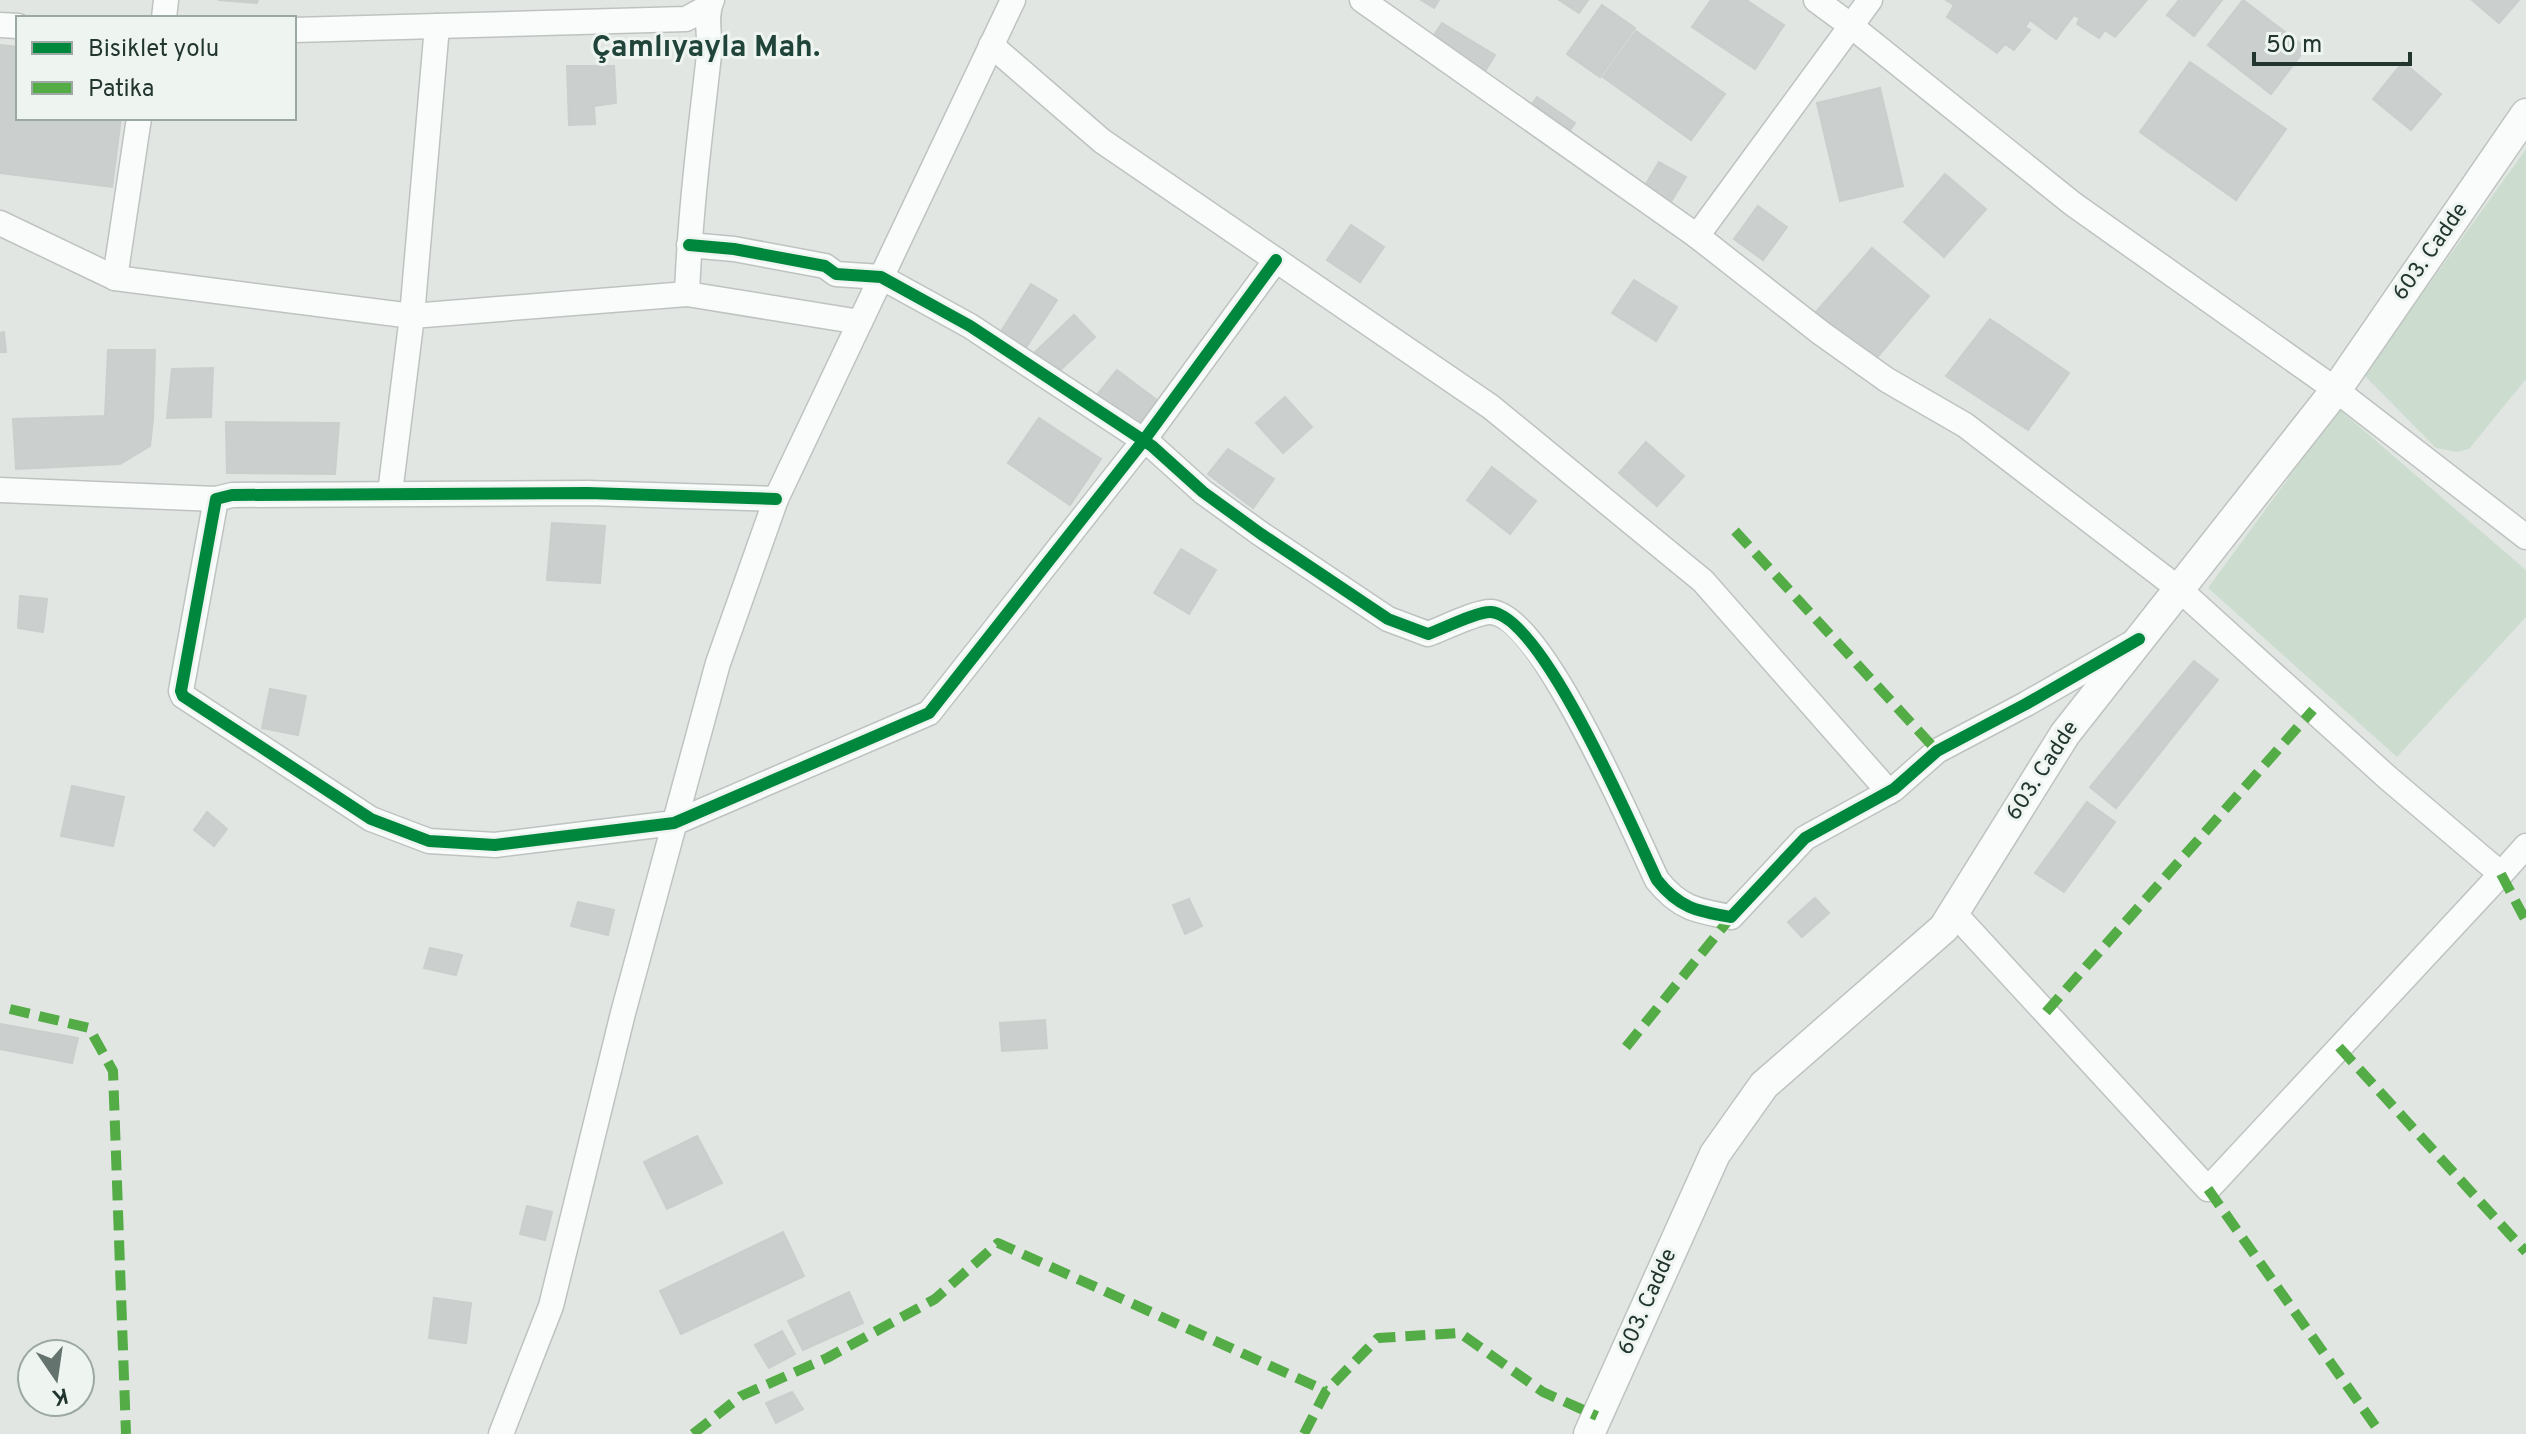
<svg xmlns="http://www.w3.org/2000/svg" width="2526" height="1434" font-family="Overpass,sans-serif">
  <rect width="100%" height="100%" fill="#e1e6e3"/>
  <g fill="#ccddd0">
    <path d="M2526,149V379L2469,449L2457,452L2436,448L2364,375Z"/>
    <path d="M2339,409L2526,570V617L2397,757L2208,588Z"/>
  </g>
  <g fill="#cbcfcd" stroke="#cacecc" stroke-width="2">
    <path d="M218,0H258L257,3Z"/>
    <path d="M1421,0H1439L1434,8Z"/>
    <path d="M1559,0H1588L1579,13Z"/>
    <path d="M1711,0H1746L1784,25L1755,69L1692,27Z"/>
    <path d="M1946,0H2147L2115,37L2105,30L2099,38L2077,24L2080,18L2074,15L2056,39L2030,20L2025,27L2030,30L2014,50L2005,44L1997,53L1947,17L1954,5Z"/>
    <path d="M2179,0H2222L2194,36L2167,15Z"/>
    <path d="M2243,0L2306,48L2271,94L2208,45Z"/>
    <path d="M2472,0H2519L2499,23Z"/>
    <path d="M1602,5L1635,28L1600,77L1567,54Z"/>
    <path d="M1442,23L1495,55L1482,76L1429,43Z"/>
    <path d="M1636,31L1725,94L1691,140L1603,77Z"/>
    <path d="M0,45L18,47V118H121L112,187L0,173Z"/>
    <path d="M2190,62L2286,129L2236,200L2140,132Z"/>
    <path d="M2403,62L2441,94L2411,130L2373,99Z"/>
    <path d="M567,66H614L616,103L594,106L595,124L569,125Z"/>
    <path d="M1880,88L1903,186L1840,201L1817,103Z"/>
    <path d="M1537,97L1575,123L1564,139L1527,112Z"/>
    <path d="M1659,162L1686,177L1669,205L1643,189Z"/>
    <path d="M1945,174L1986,209L1944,257L1904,222Z"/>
    <path d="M1758,206L1787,227L1763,260L1734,239Z"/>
    <path d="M1351,225L1384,247L1360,282L1327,260Z"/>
    <path d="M1872,248L1929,296L1874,361L1816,312Z"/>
    <path d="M1634,280L1677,307L1656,341L1612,313Z"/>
    <path d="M1031,284L1057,300L1025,349L1000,333Z"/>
    <path d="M1074,315L1095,337L1056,374L1035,352Z"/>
    <path d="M1990,319L2069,373L2028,430L1946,376Z"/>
    <path d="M4,332L6,352H0V333Z"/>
    <path d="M108,350H155L153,419L150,446L120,464L16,469L13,419L105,416Z"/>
    <path d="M213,368L211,417L167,418L172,369Z"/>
    <path d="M1117,370L1162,404L1141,431L1096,396Z"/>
    <path d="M1285,397L1312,427L1283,453L1256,423Z"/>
    <path d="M1039,418L1101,459L1070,505L1008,463Z"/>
    <path d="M226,422L339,423L335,474L227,473Z"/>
    <path d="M1646,442L1684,476L1657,506L1619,473Z"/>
    <path d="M1228,449L1274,479L1253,508L1208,474Z"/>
    <path d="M1492,467L1536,501L1510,534L1467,500Z"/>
    <path d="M552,523L605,526L600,583L547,580Z"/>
    <path d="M1181,549L1216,570L1189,614L1154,593Z"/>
    <path d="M20,596L47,599L43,632L18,628Z"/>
    <path d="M2194,661L2218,680L2116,808L2090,787Z"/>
    <path d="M270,689L306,696L298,735L262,728Z"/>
    <path d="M72,786L124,797L113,846L61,836Z"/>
    <path d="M2087,802L2115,822L2064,892L2035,873Z"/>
    <path d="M207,812L227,829L214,846L194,830Z"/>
    <path d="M1815,898L1829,913L1802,937L1788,922Z"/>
    <path d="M1189,899L1202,926L1185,934L1173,905Z"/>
    <path d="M578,902L614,910L608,935L571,926Z"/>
    <path d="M430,948L462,955L456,975L424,968Z"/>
    <path d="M1045,1020L1047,1048L1002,1051L1000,1023Z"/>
    <path d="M0,1024L78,1038L72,1063L0,1049Z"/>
    <path d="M697,1136L722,1183L667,1209L644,1162Z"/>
    <path d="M527,1206L552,1212L545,1240L520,1234Z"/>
    <path d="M783,1232L804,1276L681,1334L660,1291Z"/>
    <path d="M849,1292L863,1323L803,1350L788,1321Z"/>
    <path d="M434,1298L471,1303L466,1343L429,1338Z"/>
    <path d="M782,1331L795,1354L769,1368L755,1345Z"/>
    <path d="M792,1392L803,1409L776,1423L766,1403Z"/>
  </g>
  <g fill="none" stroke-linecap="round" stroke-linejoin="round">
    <g stroke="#bec3c0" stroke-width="27">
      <g id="minor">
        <path d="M712,0C704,16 711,37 709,55C700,134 690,214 687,294L860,322"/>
        <path d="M1362,0L1697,236L1821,333L1887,380L1965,425L2179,589L2388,778L2501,874L2526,846"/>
        <path d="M1816,0L1850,25L2073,204L2336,390L2526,537"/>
        <path d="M164,18L166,0"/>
        <path d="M0,25L18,26"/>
        <path d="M294,30L437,26"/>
        <path d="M991,45L1102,141L1491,407L1703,581L1889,792"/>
        <path d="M0,223L115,278L412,316L437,26L686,19L708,7L709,0"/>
        <path d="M1697,236L1870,0"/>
        <path d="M689,245L734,249L825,266L836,274L881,277L970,326L1152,446L1203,492L1261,534L1388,619L1428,634C1442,629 1478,611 1491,612C1543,616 1634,832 1657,880C1679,908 1697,911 1731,917L1805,838L1894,789L1937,751L2026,704L2132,643"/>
        <path d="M115,278L139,118"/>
        <path d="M0,490L216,499"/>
        <path d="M390,493L412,316L687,294"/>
        <path d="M776,499L588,493L232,495L216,499L181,691L183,696L371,819L429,841L495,845L674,823L929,713L1144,440L1276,260"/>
        <path d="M1954,913L2208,1189L2501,874"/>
        <path d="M501,1434L551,1306L623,1013L718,663L776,499L1013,0"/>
      </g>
    </g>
    <g stroke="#bec3c0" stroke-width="33">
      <path id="tertiary" d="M1589,1434L1715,1154L1764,1085L1944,928L2065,734L2336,390L2526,114"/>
    </g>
    <use href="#minor" stroke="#fafbfb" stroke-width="24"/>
    <use href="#tertiary" stroke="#fafbfb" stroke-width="30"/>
    <g stroke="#53ac45" stroke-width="10" stroke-dasharray="20 10" stroke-linecap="butt">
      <path d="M1735,531L1937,751"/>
      <path d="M2501,874L2526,921"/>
      <path d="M10,1009L89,1028L113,1071L126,1434"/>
      <path d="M2046,1012L2313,710"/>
      <path d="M1626,1047L1731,917"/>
      <path d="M2339,1047L2526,1252"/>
      <path d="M2208,1189L2381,1434"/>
      <path d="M693,1434L741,1396L827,1358L935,1299L998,1243L1326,1391"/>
      <path d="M1304,1434L1326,1391L1378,1338L1460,1333L1543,1392L1597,1416"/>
    </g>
    <g stroke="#eef5f1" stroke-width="17">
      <g id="cycleway">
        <path d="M689,245L734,249L825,266L836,274L881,277L970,326L1152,446L1203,492L1261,534L1388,619L1428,634C1442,629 1478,611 1491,612C1543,616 1634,832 1657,880C1679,908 1697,911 1731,917L1805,838L1894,789L1937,751L2026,704L2139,639"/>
        <path d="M776,499L588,493L232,495L216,499L181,691L183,696L371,819L429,841L495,845L674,823L929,713L1144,440L1276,260"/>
      </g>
    </g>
    <use href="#cycleway" stroke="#00873e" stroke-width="12"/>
  </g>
  <g text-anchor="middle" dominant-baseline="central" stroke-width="6" stroke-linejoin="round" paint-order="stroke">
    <g font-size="22" fill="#22352f" stroke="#eef5f1">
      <text transform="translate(2431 252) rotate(-55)">603. Cadde</text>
      <text transform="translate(2043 771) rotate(-57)">603. Cadde</text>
      <text transform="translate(1648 1302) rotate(-66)">603. Cadde</text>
    </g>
    <g font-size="30" font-weight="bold" fill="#21443a" stroke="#eef5f1">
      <text x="706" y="48">Çamlıyayla Mah.</text>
    </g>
  </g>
  <rect x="16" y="16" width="280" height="104" fill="#eef5f1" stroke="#9ca8a3" stroke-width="2"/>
  <rect x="32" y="42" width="40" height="12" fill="#00873e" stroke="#9ca8a3" stroke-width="2"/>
  <text x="88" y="56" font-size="24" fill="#22352f">Bisiklet yolu</text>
  <rect x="32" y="82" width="40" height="12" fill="#53ac45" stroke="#9ca8a3" stroke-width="2"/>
  <text x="88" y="96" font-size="24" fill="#22352f">Patika</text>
  <g transform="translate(56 1378) rotate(167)"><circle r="38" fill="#eef5f1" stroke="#9ca8a3" stroke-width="2"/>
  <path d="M0-6L14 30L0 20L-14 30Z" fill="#65736e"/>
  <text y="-12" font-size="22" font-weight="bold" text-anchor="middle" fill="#22352f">K</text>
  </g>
  <path d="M2254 52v12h156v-12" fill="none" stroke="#22352f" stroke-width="4"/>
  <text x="2266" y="52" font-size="24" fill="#22352f" stroke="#eef5f1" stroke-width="6" paint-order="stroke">50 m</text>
</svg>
